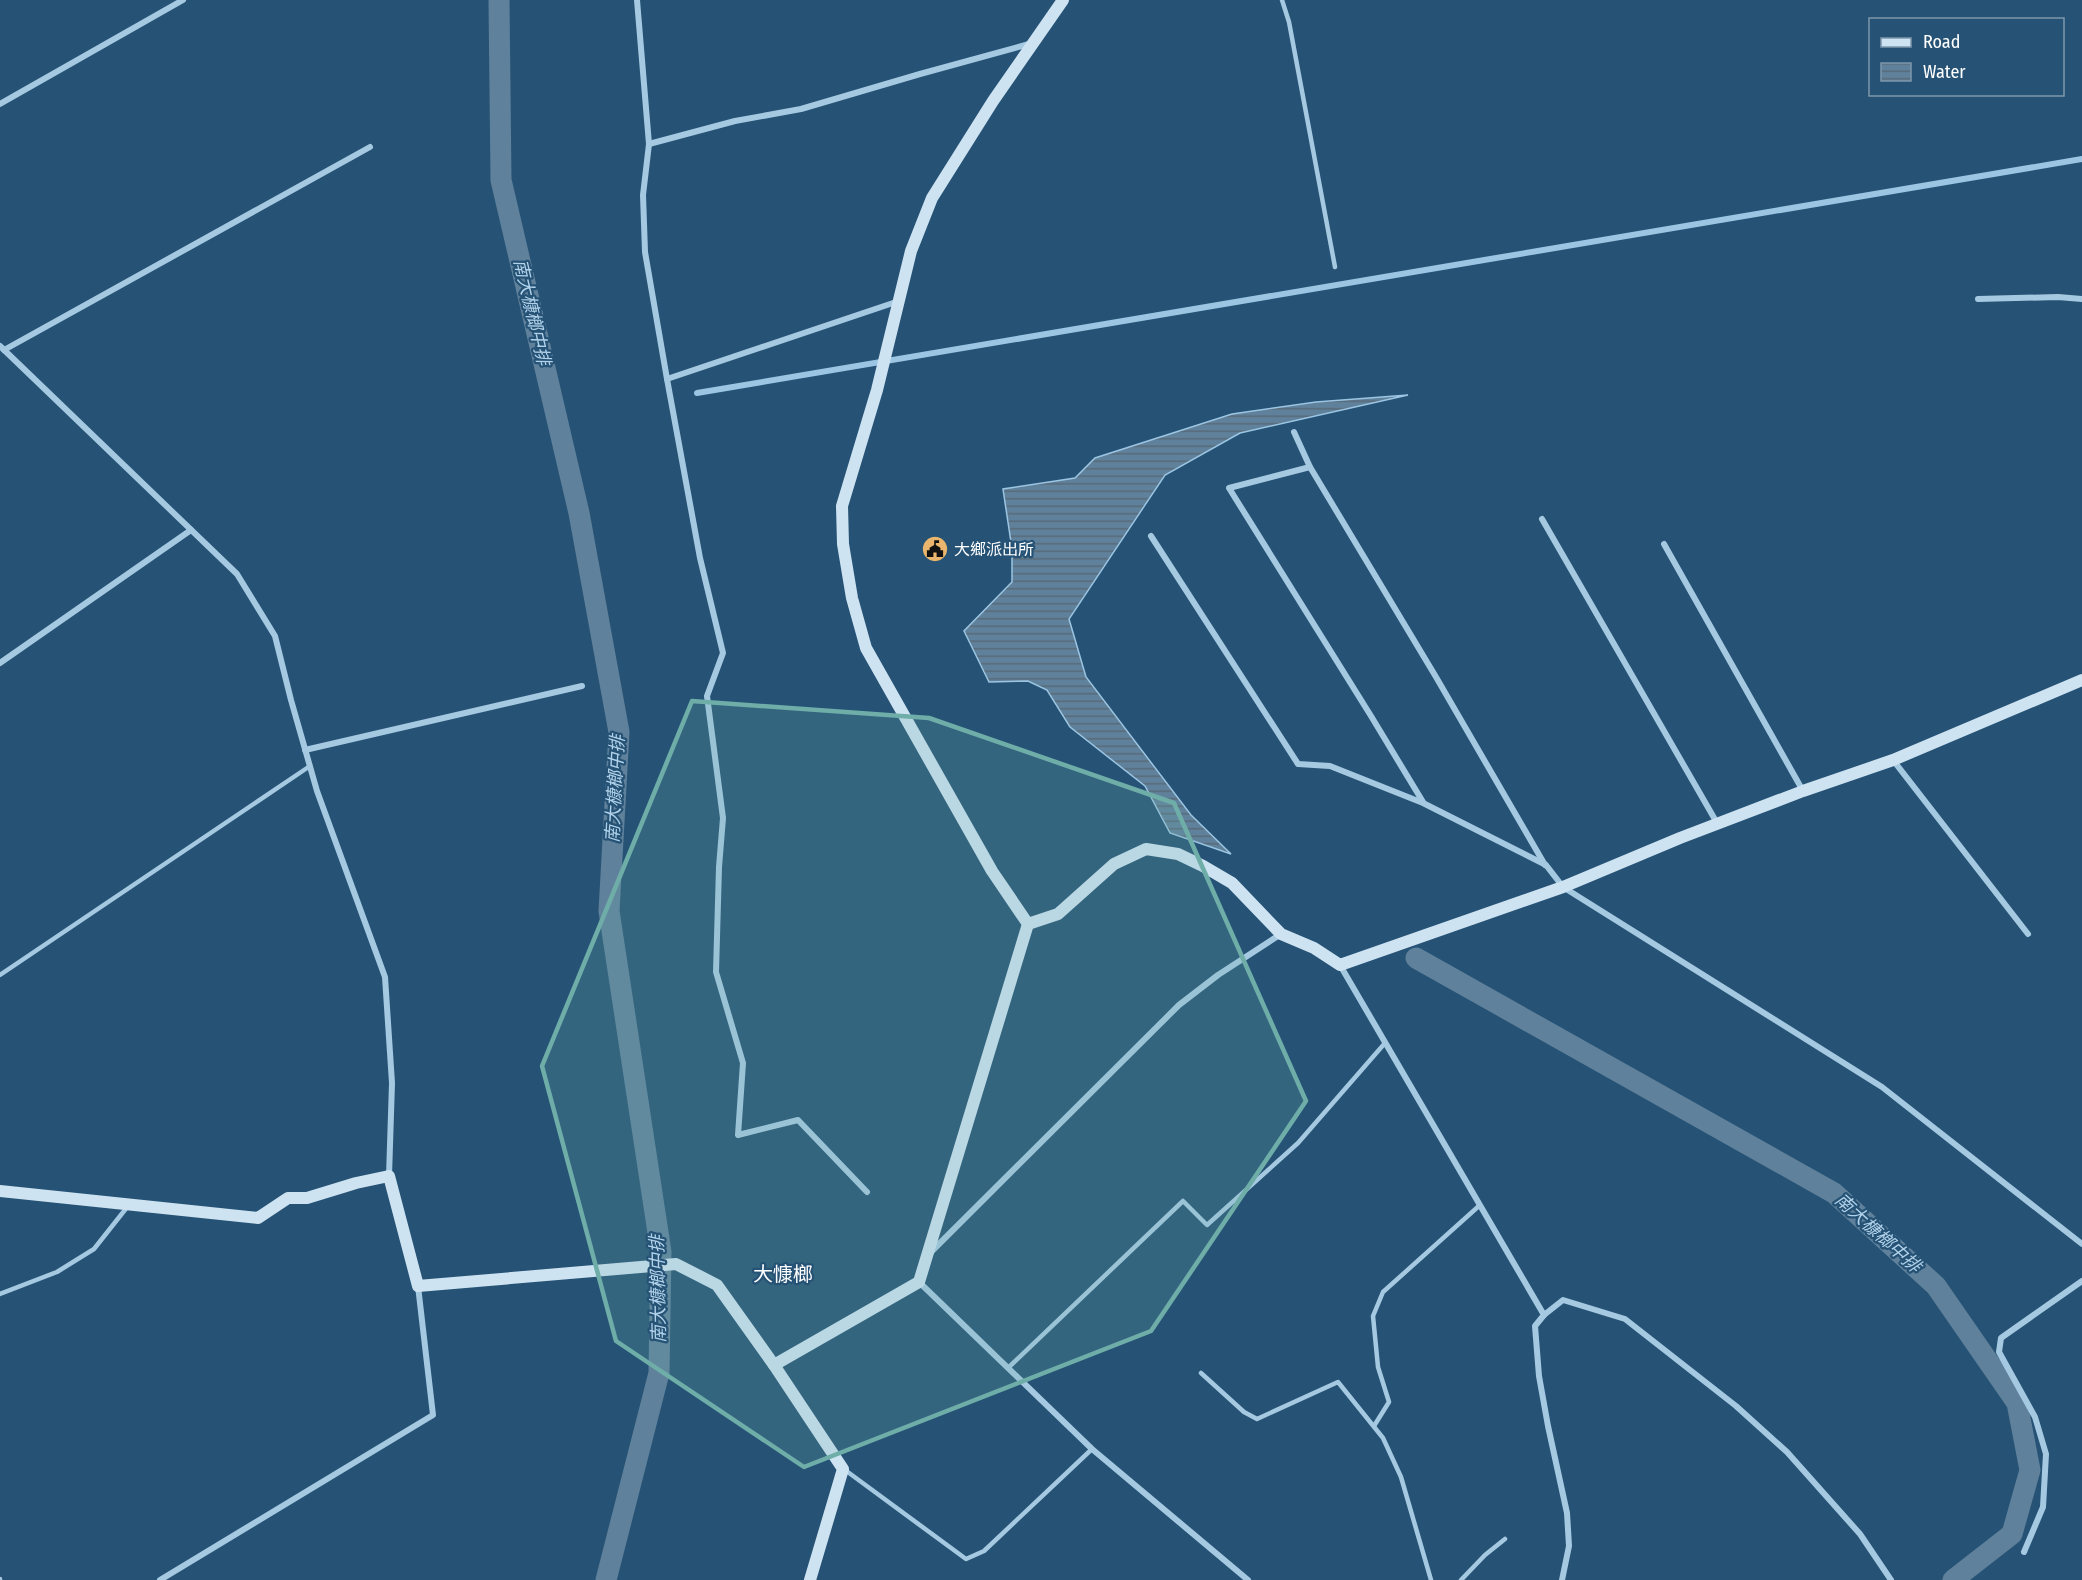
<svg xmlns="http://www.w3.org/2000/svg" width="2082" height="1580" font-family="'Fira Sans Condensed','Noto Sans TC',sans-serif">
  <defs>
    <pattern id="water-rules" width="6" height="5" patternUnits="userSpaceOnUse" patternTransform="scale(1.5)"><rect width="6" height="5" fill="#60819b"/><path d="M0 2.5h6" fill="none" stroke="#576977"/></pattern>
  </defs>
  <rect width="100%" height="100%" fill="#265375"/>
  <path fill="url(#water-rules)" stroke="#9bc5e2" stroke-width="1.5" d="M1408,395L1240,433L1165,475L1069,619L1086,677L1191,815L1231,854L1170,833L1145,786L1070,727L1047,690L1028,681L989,682L964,631L1012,582V549L1003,489L1075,478L1095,458L1232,414L1316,402Z"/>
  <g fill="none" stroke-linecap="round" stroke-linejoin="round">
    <path stroke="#9bc5e2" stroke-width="6" d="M697,393L2082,159"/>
    <g stroke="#60819b" stroke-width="21">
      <path d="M499,0L501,180L579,513L619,732L609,911L661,1252L659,1373L606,1580"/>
      <path d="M1416,958L1834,1193L1936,1286L2017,1403L2030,1470L2012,1534L1953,1580"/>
    </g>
    <g stroke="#a6c9e2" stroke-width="4.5">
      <path d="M1282,0L1289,22L1335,267"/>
      <path d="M0,975L310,766"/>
      <path d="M0,1294L57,1272L94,1249L128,1206"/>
      <path d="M1008,1368L1183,1201L1207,1225L1298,1143L1385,1043"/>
      <path d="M1201,1373L1244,1412L1257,1419L1338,1382L1383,1438L1401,1477L1431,1580"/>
      <path d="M1374,1426L1389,1402L1378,1367L1373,1316L1383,1292L1480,1205"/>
      <path d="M845,1470L966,1559L984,1551L1092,1449"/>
      <path d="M0,1579V1580"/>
      <path d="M1461,1580L1485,1555L1505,1539"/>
    </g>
    <g stroke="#a6c9e2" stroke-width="6">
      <path d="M637,0L649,144L643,195L645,252L667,379"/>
      <path d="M0,104L183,0"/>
      <path d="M649,144L735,121L801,109L920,74L1029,44"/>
      <path d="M1978,299L2058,297L2082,299"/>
      <path d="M0,346L237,574L275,636L291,700L317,791L385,977L392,1083L389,1176"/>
      <path d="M4,350L370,147"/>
      <path d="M1294,432L1310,467L1436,677L1545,865"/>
      <path d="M1310,467L1229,488L1371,716L1423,802"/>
      <path d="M1542,519L1717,823"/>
      <path d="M1151,536L1298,764L1330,766L1423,803L1546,865L1563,887L1882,1087L2082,1244"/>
      <path d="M1664,544L1803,791"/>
      <path d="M0,663L191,530"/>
      <path d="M305,750L582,686"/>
      <path d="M1893,760L2028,934"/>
      <path d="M1340,965L1544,1315L1535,1326L1539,1376L1548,1426L1567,1513L1569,1546L1562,1580"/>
      <path d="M867,1192L798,1120L738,1135L743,1063L716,972L719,867L723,818L707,696L723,653L700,558L667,379L899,301"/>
      <path d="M932,1251L1179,1005L1218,975L1281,934"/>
      <path d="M919,1282L1092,1449L1248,1580"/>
      <path d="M1544,1315L1563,1300L1625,1319L1736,1406L1787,1452L1860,1534L1891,1580"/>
      <path d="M2024,1552L2043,1507L2046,1454L2035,1417L1999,1352L2001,1338L2082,1281"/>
      <path d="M160,1580L433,1415L418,1286"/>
    </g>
    <g stroke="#cee3f2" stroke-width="12">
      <path d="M1028,924L1058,914L1114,864L1146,849L1178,854L1203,866L1232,883L1281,934L1314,948L1340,965L1563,887L1680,838L1803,791L1893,760L2082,680"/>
      <path d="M1028,924L992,871L866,648L852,598L843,544L842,506L877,390L911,251L932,198L993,101L1063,0"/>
      <path d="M0,1191L258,1218L288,1198H307L356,1183L389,1176L418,1286L676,1264L717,1285L774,1365L843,1469L810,1580"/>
      <path d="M774,1365L919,1282L1028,924"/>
    </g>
  </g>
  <path fill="#6fada8" fill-opacity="0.2" stroke="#6fada8" stroke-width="4.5" stroke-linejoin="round" d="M692,701L929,718L1174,803L1306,1101L1151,1331L804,1467L616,1341L542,1066Z"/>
  <defs>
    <g id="civic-disc" transform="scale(1.35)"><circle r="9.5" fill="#eab56c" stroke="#265375"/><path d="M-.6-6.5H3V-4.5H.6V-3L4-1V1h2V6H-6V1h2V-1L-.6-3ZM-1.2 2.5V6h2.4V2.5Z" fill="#111"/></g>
  </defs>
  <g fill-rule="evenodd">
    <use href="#civic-disc" x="935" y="549"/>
  </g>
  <g text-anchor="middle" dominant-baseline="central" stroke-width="4.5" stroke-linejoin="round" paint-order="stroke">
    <g font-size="16" fill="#fff" stroke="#265375" text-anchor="start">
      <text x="954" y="549">大鄉派出所</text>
    </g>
    <g font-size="18" font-style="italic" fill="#b1d2ea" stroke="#265375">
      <text transform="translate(532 312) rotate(77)">南大槺榔中排</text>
      <text transform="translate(615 789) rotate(-87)">南大槺榔中排</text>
      <text transform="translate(1878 1233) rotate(42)">南大槺榔中排</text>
      <text transform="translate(658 1289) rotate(-91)">南大槺榔中排</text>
    </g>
    <g font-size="20" fill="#fff" stroke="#265375">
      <text x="783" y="1274">大慷榔</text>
    </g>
  </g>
  <rect x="1869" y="18" width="195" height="78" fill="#265375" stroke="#7d98ac" stroke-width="1.5"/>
  <rect x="1881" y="38" width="30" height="9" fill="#cee3f2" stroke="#7d98ac" stroke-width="1.5"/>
  <text x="1923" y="48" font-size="18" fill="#ffffff">Road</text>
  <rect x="1881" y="63" width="30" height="18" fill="url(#water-rules)" stroke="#7d98ac" stroke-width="1.5"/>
  <text x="1923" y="78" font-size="18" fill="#ffffff">Water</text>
</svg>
